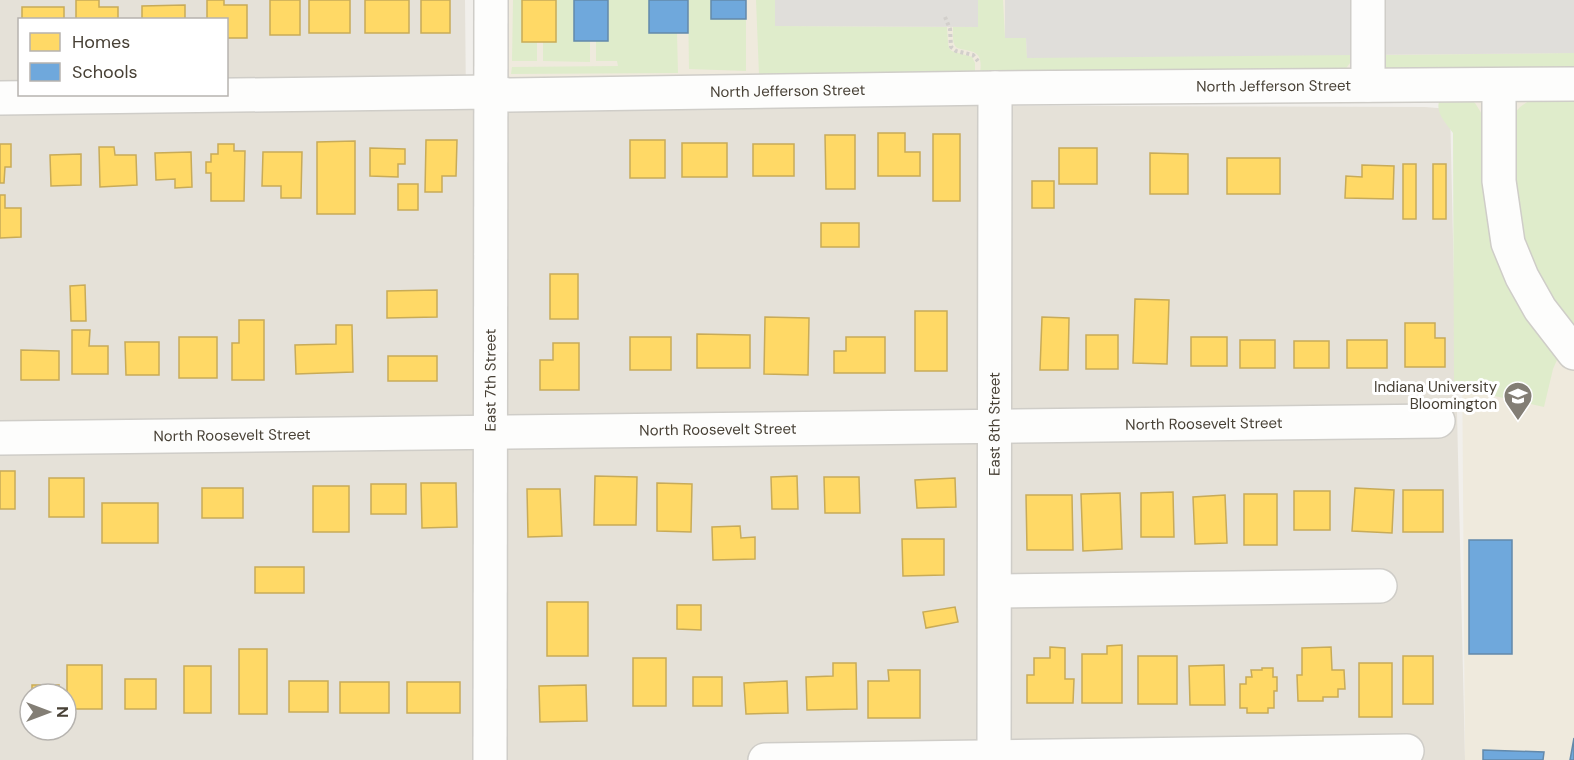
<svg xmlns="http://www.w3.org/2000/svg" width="1574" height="760" font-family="'DM Sans',sans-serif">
  <rect width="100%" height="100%" fill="#f1efeb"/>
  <path fill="#e5e1d8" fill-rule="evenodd" d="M0,0H465L466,104L1425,107L1450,109L1465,760H0ZM20,20H226V94H20ZM30,694H66V730H30Z"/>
  <path fill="#efeadd" d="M496,0H1574V760H1465L1460,76L496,83Z"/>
  <g fill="#dfeccb">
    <path d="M513,0H522L537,42V61H512Z"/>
    <path d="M556,0H574L590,41V62L543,61V42L556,41Z"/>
    <path d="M608,0H649L677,33L678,73L511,74L512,67L618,66L617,61H596V41H608Z"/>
    <path d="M688,0H711L712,19H746V71L689,69Z"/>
    <path d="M756,0H775V26L947,27C949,58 947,48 972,57L975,63V74L759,75Z"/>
    <path d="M978,0H1003L1005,38H1026L1027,57L1350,42V63L1344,71L980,76C981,61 983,53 966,50C963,49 958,49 956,47C952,43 953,33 953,27H977Z"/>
    <path d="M1377,41L1387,55L1574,53V71L1382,70Z"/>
    <path d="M1574,94V332L1540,285L1512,209V116L1520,107L1530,100Z"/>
    <path d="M1464,96L1475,103L1485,119V190L1486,212L1490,233L1520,305L1557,360L1553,369L1544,407L1454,387L1453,133C1445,122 1433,111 1441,97Z"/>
  </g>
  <g fill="#e0deda">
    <path d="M775,0H978V27L775,26Z"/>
    <path d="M1005,0H1574V53L1027,58L1026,38H1005Z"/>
  </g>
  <g fill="#ffd966" stroke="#c8ab58" stroke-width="1.5">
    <path d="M76,0H99V7H118V20H76Z"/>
    <path d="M207,0H224V5H247V38H226V20H207Z"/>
    <rect x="270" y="0" width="30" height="35"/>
    <rect x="309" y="0" width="41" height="33"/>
    <rect x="365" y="0" width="44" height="33"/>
    <rect x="421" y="0" width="29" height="33"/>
    <rect x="522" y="0" width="34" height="42"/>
    <path d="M185,5V20H142V6Z"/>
    <rect x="22" y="7" width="42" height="13"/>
    <path d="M878,133H905V152H920V176H878Z"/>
    <rect x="933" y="134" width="27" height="67"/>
    <path d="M825,135H855V189H826Z"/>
    <path d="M426,140H457L456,176H442V192H425Z"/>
    <rect x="630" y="140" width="35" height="38"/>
    <path d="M355,141V214H317V142Z"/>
    <rect x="682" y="143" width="45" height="34"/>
    <path d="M0,144H11V167H5L4,183H0Z"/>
    <path d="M218,144H234V151H245L244,201H211V173H206V162H211V154H218Z"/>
    <rect x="753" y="144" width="41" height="32"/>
    <path d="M99,147H114L115,155H136L137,185L100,187Z"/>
    <path d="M370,148L405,149V164H398V177L370,176Z"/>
    <rect x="1059" y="148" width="38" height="36"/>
    <path d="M191,152L192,187L175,188V179L156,180L155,153Z"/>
    <path d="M263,152H302L301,198H281V186H262Z"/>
    <path d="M1150,153L1188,154V194H1150Z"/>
    <path d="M81,154V185L51,186L50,155Z"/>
    <rect x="1227" y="158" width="53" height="36"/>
    <rect x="1403" y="164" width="13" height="55"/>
    <rect x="1433" y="164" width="13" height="55"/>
    <path d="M1362,165L1394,166L1393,199L1345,198L1346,176L1362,177Z"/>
    <rect x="1032" y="181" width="22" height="27"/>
    <rect x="398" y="184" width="20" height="26"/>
    <path d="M0,195H5V208H21V237L0,238Z"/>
    <rect x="821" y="223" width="38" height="24"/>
    <rect x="550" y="274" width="28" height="45"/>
    <path d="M85,285L86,321H71L70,286Z"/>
    <path d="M437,290V317L387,318V291Z"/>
    <path d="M1135,299L1169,300L1167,364L1133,363Z"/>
    <rect x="915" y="311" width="32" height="60"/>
    <path d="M765,317L809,318L808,375L764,374Z"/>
    <path d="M1042,317L1069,318L1068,370H1040Z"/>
    <path d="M239,320H264V380H232V343H239Z"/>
    <path d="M1405,323H1435V338H1445V367H1405Z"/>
    <path d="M336,325H352L353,372L296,374L295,345L336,344Z"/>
    <path d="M72,330H90L89,346H108V374H72Z"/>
    <path d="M697,334L750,335V368H697Z"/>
    <rect x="1086" y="335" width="32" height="34"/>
    <rect x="179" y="337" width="38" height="41"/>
    <rect x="630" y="337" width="41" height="33"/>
    <path d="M846,337H885V373H834V351H846Z"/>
    <rect x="1191" y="337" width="36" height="29"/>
    <rect x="1240" y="340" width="35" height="28"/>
    <rect x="1347" y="340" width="40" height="28"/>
    <rect x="1294" y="341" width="35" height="27"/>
    <path d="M125,342H159V375H126Z"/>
    <path d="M553,343H579V390H540V360H553Z"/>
    <path d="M21,350L59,351V380H21Z"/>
    <rect x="388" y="356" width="49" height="25"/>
    <rect x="0" y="471" width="15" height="38"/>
    <path d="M595,476L637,477L636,525H594Z"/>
    <path d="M797,476L798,509H772L771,477Z"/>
    <path d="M824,477H859L860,513H825Z"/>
    <rect x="49" y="478" width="35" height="39"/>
    <path d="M955,478L956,507L917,508L915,480Z"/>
    <path d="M421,483H456L457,527L422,528Z"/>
    <path d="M657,483L692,484L691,532L657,531Z"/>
    <rect x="371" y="484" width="35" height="30"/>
    <rect x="313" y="486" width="36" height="46"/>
    <rect x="202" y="488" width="41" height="30"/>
    <path d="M1355,488L1394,490L1392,533L1352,531Z"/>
    <path d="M527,489H560L562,536L528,537Z"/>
    <rect x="1403" y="490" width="40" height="42"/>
    <rect x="1294" y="491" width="36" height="39"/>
    <path d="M1173,492L1174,537H1141V493Z"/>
    <path d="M1120,493L1122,549L1083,551L1081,494Z"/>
    <rect x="1244" y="494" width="33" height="51"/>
    <path d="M1026,495H1072L1073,550H1027Z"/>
    <path d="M1225,495L1227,543L1195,544L1193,497Z"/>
    <rect x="102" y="503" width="56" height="40"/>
    <path d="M740,526L741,538L755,537V559L713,560L712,527Z"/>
    <path d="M902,539H944V575L903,576Z"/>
    <rect x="255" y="567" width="49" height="26"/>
    <rect x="547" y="602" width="41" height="54"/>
    <path d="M677,605H701V630L677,629Z"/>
    <path d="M955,607L958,622L926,628L923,612Z"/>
    <path d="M1122,645V703H1082V654H1107V646Z"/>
    <path d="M1050,647L1065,648V679H1074L1073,703H1027V675H1034V658H1050Z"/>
    <path d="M1331,647L1332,670H1344L1345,689H1338V697H1323V701H1298L1297,675H1302V648Z"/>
    <rect x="239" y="649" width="28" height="65"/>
    <rect x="1138" y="656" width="39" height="48"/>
    <rect x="1403" y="656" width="30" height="48"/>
    <rect x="633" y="658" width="33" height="48"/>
    <path d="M833,663H856L857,709L807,710L806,677L833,676Z"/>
    <rect x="1359" y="663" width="33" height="54"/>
    <rect x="67" y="665" width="35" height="44"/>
    <path d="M1224,665L1225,705H1190L1189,666Z"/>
    <rect x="184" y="666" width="27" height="47"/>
    <path d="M1262,668H1273V677H1277V691H1274V708H1268V713H1247V708H1240V684H1246V677H1252L1251,670H1262Z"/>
    <path d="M888,670H920V718H868V681H889Z"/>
    <rect x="693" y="677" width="29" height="29"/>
    <rect x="125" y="679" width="31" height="30"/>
    <rect x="289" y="681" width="39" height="31"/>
    <path d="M787,681L788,713L746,714L744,683Z"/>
    <rect x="340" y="682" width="49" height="31"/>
    <rect x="407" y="682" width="53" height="31"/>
    <rect x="32" y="685" width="27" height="9"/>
    <path d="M586,685L587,721L540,722L539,686Z"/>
  </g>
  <g fill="#6fa8dc" stroke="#6389aa" stroke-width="1.5">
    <rect x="574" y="0" width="34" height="41"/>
    <rect x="649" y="0" width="39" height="33"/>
    <rect x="711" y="0" width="35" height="19"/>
    <rect x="1469" y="540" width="43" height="114"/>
    <path d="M1574,738V760H1570Z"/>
    <path d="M1483,750L1544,752L1543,760H1483Z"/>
  </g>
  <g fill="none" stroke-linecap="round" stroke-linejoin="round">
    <g stroke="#cfcdc8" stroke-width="36">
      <g id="minor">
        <path d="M1368,0V85"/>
        <path d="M1499,85V181L1508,243L1522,277L1540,309L1574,353"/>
        <path id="s1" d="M0,98L490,92L509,95L995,88L1574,84"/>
        <path id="s2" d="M0,438L1438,421"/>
        <path d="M995,591L1380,586"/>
        <path id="s3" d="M490,760L491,0"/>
        <path d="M765,760L1407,751"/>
        <path id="s4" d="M994,760L995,88"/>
      </g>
    </g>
    <path stroke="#d2cfcb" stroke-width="4" stroke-dasharray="3 3" stroke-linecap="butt" d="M945,17L950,29L951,47L956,51L973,55L978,61"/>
    <use href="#minor" stroke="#fdfdfc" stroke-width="33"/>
  </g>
  <defs>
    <g id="university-pin" transform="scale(1.5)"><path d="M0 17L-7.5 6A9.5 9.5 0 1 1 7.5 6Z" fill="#837e75" stroke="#fff"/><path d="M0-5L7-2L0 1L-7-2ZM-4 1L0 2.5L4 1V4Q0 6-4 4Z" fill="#fff"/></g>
  </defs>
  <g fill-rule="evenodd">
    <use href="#university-pin" x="1518" y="396"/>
  </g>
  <g text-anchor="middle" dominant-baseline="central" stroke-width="6" stroke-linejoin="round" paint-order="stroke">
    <g font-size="15" fill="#484136" stroke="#fff">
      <text stroke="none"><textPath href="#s1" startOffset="1274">North Jefferson Street</textPath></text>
      <text stroke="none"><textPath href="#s1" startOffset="788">North Jefferson Street</textPath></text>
      <text stroke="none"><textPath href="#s3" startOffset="380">East 7th Street</textPath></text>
      <text stroke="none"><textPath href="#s4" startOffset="336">East 8th Street</textPath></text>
      <text stroke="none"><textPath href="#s2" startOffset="1204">North Roosevelt Street</textPath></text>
      <text stroke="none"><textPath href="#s2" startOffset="718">North Roosevelt Street</textPath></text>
      <text stroke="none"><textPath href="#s2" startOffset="232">North Roosevelt Street</textPath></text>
    </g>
    <g font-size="15" fill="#484136" stroke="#fff" text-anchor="end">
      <text x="1497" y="387">Indiana University<tspan x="1497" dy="17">Bloomington</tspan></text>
    </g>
  </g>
  <rect x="18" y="18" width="210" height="78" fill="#ffffff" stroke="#b6b3af" stroke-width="1.5"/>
  <rect x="30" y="33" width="30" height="18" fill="#ffd966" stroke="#b6b3af" stroke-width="1.5"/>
  <text x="72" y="48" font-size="18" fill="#484136">Homes</text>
  <rect x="30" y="63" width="30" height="18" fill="#6fa8dc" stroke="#b6b3af" stroke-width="1.5"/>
  <text x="72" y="78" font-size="18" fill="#484136">Schools</text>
  <g transform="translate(48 712) rotate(90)"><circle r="28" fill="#ffffff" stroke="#b6b3af" stroke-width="1.5"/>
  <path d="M0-4.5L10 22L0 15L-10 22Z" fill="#837e75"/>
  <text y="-9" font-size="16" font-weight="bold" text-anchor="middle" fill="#484136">N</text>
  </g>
</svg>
